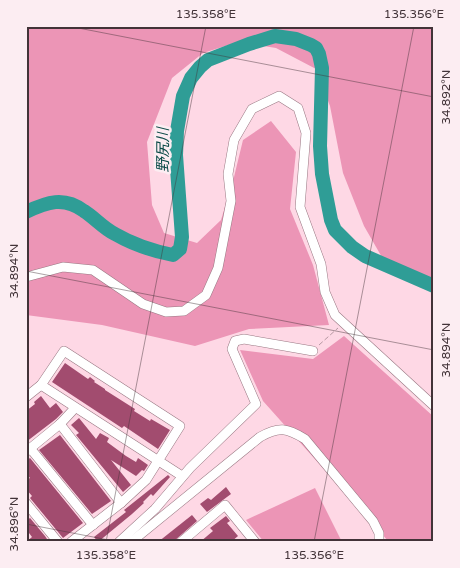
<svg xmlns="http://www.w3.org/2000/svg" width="460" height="568" font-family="'Varela Round','Noto Sans JP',sans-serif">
  <rect width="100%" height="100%" fill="#fed8e5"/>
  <g fill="#ec95b6">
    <path d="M26,26H434V282L387,266L364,226L343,173L330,106L316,69L276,48L238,42L203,53L172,78L147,142L152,205L164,233L197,243L221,220L234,177L243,140L271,121L296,152L290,209L313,265L329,325L249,329L195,346L102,325L26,315Z"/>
    <path d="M344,336L434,417V542H389L263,401L240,350L313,359Z"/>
    <path d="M315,488L342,542H264L246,520Z"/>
  </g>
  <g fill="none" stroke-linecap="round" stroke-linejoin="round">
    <path stroke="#2f9d96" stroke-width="14" d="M26,212C47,202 64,196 84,211C95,218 103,228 115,234C134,245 153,251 173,255L180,249L182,237L176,155L177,131L183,96L191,78L200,67L208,60L249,44L275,36L296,39L311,45L316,48L319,54L322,68L320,146L322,174L331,220L335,230L352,247L365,256L434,286"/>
  </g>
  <g fill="#a24c6f">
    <path d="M65,363L88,379L90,377L95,381L94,382L105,389V390L135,409L134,411L150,421L151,419L170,430L158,449L124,426L122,428L52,382Z"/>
    <path d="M41,396L50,408L56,403L63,412L56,419L26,442V411L35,404L34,402Z"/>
    <path d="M79,418L96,439L100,433L109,438L107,442L126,456L136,462L138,458L148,465L144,471L142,470L136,476L111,460L131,485L123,492L76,435L79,433L71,425Z"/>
    <path d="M60,435L111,501L92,514L39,450Z"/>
    <path d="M30,458L83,523L63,538L30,498L32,496L26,489V480L30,478L26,473V461Z"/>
    <path d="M168,475L170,477L153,496L151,494L143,502L144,503L132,514L98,542L94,537L126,512L124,510Z"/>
    <path d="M226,487L231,494L207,512L200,504L208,498L211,500Z"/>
    <path d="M192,515L197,521L173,542H158Z"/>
    <path d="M226,516L230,521L227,523L238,536L231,542H200L213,531L210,528Z"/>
    <path d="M30,518L45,536L49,542H26L32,537L26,529V521Z"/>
  </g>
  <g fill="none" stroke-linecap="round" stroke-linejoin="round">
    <g stroke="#997883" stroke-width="10">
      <g id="minor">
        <path d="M26,277L63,267L93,270L143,304L166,312L184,311L206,295L218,268L231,201L228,174L234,140L252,109L279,96L298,108L306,133L300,207L321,264L325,292L335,315L434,406"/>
        <path d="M41,385L64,351L180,426L146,480L121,503L71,542"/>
        <path d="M26,397L41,385L182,476"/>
        <path d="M60,424L121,503"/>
        <path d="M30,448L93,525"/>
        <path d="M27,451L60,424L75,408"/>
        <path d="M26,503L58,542"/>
        <path d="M119,542L155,509L190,468L256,404L232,349L235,341L244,339L313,351"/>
        <path d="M131,542L260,437C279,426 287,428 305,439L373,521L379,533V542"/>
        <path d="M181,542L225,505L255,542"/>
      </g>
    </g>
    <path stroke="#b698a2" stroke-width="1" stroke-dasharray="5 2.5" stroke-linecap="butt" d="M319,345L338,328"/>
    <use href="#minor" stroke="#fff" stroke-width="9"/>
  </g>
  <path fill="none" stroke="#423338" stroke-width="1" stroke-opacity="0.45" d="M68,26L434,97M26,271L434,350M26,524L119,542M106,542L206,26M314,542L414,26"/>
  <g text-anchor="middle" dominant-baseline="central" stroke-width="5" stroke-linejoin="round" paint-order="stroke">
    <g font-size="15" font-style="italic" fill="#0c4b48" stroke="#fcedf2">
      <text transform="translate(163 150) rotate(-90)">野尻川</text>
    </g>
  </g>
  <rect width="460" height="568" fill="none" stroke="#fcedf2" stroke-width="55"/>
  <rect x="28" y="28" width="404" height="512" fill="none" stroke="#423338" stroke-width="2"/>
  <g font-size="12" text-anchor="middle" fill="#423338">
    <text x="206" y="18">135.358°E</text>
    <text x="414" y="18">135.356°E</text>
    <text transform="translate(446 97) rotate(-90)" y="4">34.892°N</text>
    <text transform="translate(14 271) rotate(-90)" y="4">34.894°N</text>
    <text transform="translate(446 350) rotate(-90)" y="4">34.894°N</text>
    <text transform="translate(14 524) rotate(-90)" y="4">34.896°N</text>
    <text x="106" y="559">135.358°E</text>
    <text x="314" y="559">135.356°E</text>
  </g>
</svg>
